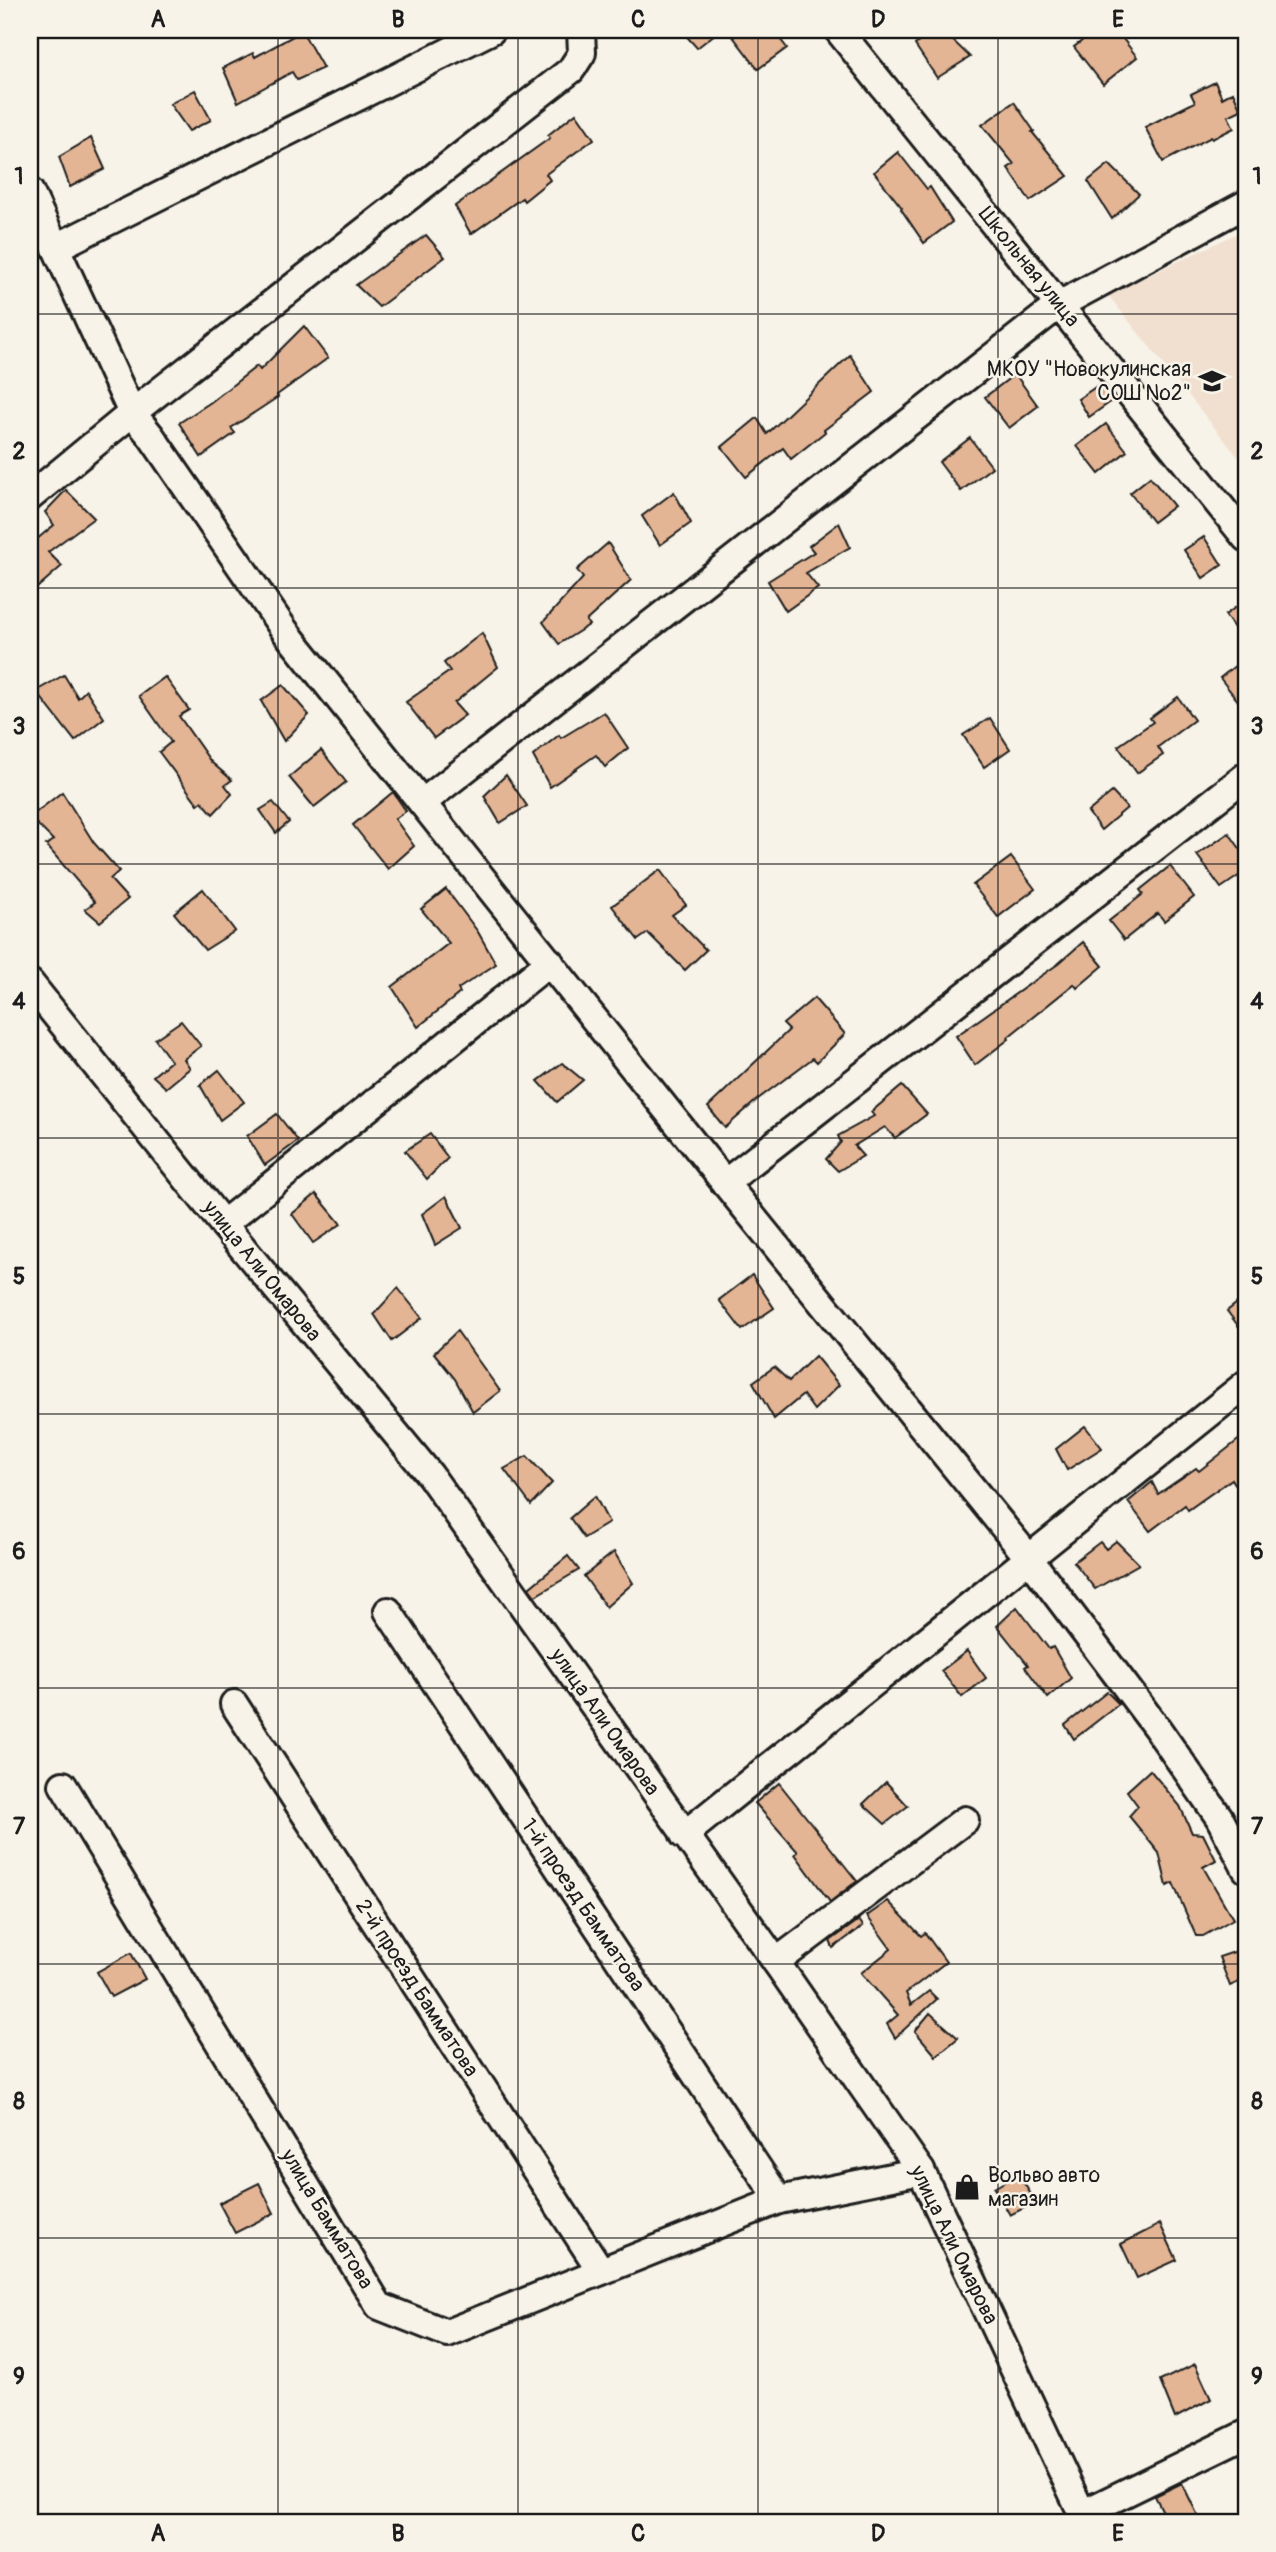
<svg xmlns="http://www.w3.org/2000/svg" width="1276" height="2552" font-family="Pangolin,sans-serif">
  <rect width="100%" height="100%" fill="#f7f3e8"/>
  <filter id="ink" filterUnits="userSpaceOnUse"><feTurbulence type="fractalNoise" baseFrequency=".0143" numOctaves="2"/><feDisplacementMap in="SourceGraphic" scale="14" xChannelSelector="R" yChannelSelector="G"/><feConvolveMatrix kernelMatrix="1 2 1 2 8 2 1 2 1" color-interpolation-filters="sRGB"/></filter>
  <g filter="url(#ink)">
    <path fill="#f1e0cf" d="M1246,229V467L1108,295Z"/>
    <g fill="#e4b595" stroke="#1c1c1c" stroke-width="2">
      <path d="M681,30H720L697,48Z"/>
      <path d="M728,30H773L787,48L758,69Z"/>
      <path d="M933,30H942L970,57L937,78L915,45Z"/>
      <path d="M1096,30H1116L1137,57L1103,84L1074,47Z"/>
      <path d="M302,31L323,68L297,80L292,72L238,102L223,68L253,53L255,57Z"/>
      <path d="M1215,82L1222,98L1233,92L1241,110L1228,116L1234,128L1212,139L1211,137L1163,162L1145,127L1195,102L1191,94Z"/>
      <path d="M195,90L211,120L189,131L170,104Z"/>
      <path d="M1014,102L1034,131L1032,132L1068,176L1030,201L1008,168L1014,164L982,125Z"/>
      <path d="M576,113L594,139L546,174L550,180L524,201L522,198L471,234L455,206L550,138L548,135Z"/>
      <path d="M91,138L105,169L70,187L59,157Z"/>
      <path d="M898,152L927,189L930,187L952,222L924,243L901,209L902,208L874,172Z"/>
      <path d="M1109,164L1139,194L1112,219L1088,181Z"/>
      <path d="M426,235L445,257L379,307L356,285Z"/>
      <path d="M304,326L328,358L277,395L278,397L231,428L235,433L201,457L179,423L211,402L257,366L260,370Z"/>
      <path d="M850,355L874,392L824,430L825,432L791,459L783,448L746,477L722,447L757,418L767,434Z"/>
      <path d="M1015,374L1038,406L1009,428L985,397Z"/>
      <path d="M1100,384L1112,401L1089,417L1078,399Z"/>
      <path d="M1106,424L1127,451L1099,474L1077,446Z"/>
      <path d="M970,438L992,467L961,491L939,462Z"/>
      <path d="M1150,477L1174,506L1153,522L1130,493Z"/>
      <path d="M66,490L94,518L48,552L62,566L30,594V534L36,540L54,525L45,512Z"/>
      <path d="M674,492L691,523L660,545L642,516Z"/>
      <path d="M839,523L850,547L806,573L818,588L786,611L768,581L814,552L809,546Z"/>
      <path d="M1204,537L1222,565L1203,578L1184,550Z"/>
      <path d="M608,543L631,580L586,621L589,625L559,644L543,622L583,578L577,570Z"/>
      <path d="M1246,600V645L1225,615Z"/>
      <path d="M482,633L498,667L454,703L465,715L434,738L406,702L450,671L444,663Z"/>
      <path d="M1246,657V711L1220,678Z"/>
      <path d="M64,675L78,698L86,690L104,718L75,741L36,691Z"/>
      <path d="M165,677L189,710L179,716L211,762L232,780L225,785L232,794L213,814L202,801L198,804L159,752L171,742L139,696Z"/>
      <path d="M283,685L309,715L284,741L261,701Z"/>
      <path d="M1178,697L1194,720L1158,747L1163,755L1137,773L1118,746L1153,722L1150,718Z"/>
      <path d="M604,712L628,748L605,767L596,755L550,787L533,756L559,735L561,738Z"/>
      <path d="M990,718L1010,749L984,767L963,735Z"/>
      <path d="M321,750L346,782L314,807L289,777Z"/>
      <path d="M506,775L527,806L500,823L484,796Z"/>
      <path d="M62,792L94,843L119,871L110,879L128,899L100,922L85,909L95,902L46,845L53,840L30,817Z"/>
      <path d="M393,792L406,811L395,819L414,846L388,869L353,825Z"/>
      <path d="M1112,792L1127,808L1101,830L1088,812Z"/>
      <path d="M273,802L289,822L276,833L260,810Z"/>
      <path d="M1229,833L1246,857V871L1221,888L1197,855Z"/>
      <path d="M1011,857L1035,889L998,917L973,885Z"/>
      <path d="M1170,866L1194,897L1164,921L1158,913L1124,940L1109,921L1143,894L1140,890Z"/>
      <path d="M660,870L686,905L672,915L706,950L685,970L648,933L638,940L612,906Z"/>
      <path d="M203,889L235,931L205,950L174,913Z"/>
      <path d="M446,889L478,932L496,964L458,989L460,993L418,1027L392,987L449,943L421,909Z"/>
      <path d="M1083,942L1103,966L1077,988L1074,984L1008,1037L1009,1039L975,1065L956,1036L1058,964Z"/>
      <path d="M814,998L845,1034L817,1062L813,1058L758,1099L725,1128L708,1107L789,1030L783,1024Z"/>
      <path d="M181,1021L201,1046L184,1059L190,1068L166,1088L153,1076L171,1061L155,1039Z"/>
      <path d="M562,1063L583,1080L557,1102L538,1081Z"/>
      <path d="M219,1070L244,1102L220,1120L200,1085Z"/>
      <path d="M902,1086L927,1114L895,1138L885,1127L854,1146L863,1156L838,1171L826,1159L841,1142L838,1136L874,1116L871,1112Z"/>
      <path d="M277,1114L298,1141L265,1165L247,1136Z"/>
      <path d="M430,1134L448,1158L427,1179L405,1151Z"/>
      <path d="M316,1194L341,1224L313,1243L292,1214Z"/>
      <path d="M446,1196L462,1228L435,1245L422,1214Z"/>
      <path d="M752,1275L774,1308L742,1330L719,1300Z"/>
      <path d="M398,1288L422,1318L392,1341L374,1314Z"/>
      <path d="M1246,1296V1336L1227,1311Z"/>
      <path d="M457,1331L500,1391L473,1412L455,1379L434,1353Z"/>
      <path d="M815,1356L839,1385L814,1410L803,1395L774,1419L753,1382L774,1367L789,1381Z"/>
      <path d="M1085,1426L1102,1448L1067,1470L1056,1449Z"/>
      <path d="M1246,1434V1501L1232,1479L1188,1510L1185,1505L1150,1531L1128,1502L1152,1482L1158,1494L1196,1468L1199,1471Z"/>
      <path d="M527,1456L552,1483L531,1505L504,1469Z"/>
      <path d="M595,1496L609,1523L584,1538L570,1518Z"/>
      <path d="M1116,1541L1139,1564L1095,1589L1074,1562L1100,1542L1106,1549Z"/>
      <path d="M614,1552L633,1583L606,1607L584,1576Z"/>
      <path d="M568,1556L579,1570L535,1596L529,1588Z"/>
      <path d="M1017,1607L1049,1649L1053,1647L1071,1678L1048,1698L1025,1667L1028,1665L997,1626Z"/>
      <path d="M967,1651L986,1678L962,1697L941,1671Z"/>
      <path d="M1107,1692L1119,1704L1074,1739L1065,1725Z"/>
      <path d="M1150,1770L1180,1806L1192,1833L1203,1834L1216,1860L1203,1867L1233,1919L1203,1936H1196L1173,1883L1167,1886L1159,1853L1129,1816L1138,1806L1127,1791Z"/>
      <path d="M886,1782L908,1806L885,1824L863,1804Z"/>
      <path d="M779,1783L857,1881L830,1902L795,1854L798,1852L755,1803Z"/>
      <path d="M888,1901L921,1936L925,1933L946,1962L906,1993L911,2005L929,1991L937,1999L895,2038L887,2024L898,2015L861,1973L891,1949L867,1916Z"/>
      <path d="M859,1920L863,1926L833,1948L830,1941Z"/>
      <path d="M1246,1948V1979L1230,1986L1219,1957Z"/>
      <path d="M131,1953L145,1979L111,1997L97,1972Z"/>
      <path d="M930,2013L958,2038L936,2056L915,2031Z"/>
      <path d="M1018,2174L1036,2202L1010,2215L994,2188Z"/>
      <path d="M259,2183L274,2213L235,2233L219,2203Z"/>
      <path d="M1160,2224L1177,2260L1137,2278L1121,2244Z"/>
      <path d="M1195,2364L1211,2399L1175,2418L1160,2381Z"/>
      <path d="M1182,2483L1201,2522H1168L1155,2496Z"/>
    </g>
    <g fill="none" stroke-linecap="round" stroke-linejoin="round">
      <g stroke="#1c1c1c" stroke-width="32">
        <g id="minor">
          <path d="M838,30L1246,538"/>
          <path d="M30,192L132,413L151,436L285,631L725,1183L1028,1557L1157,1728L1219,1817L1246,1869"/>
          <path d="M57,247L492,30"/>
          <path d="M30,497L132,413L571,70L582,53L581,30"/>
          <path d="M422,803L1059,305L1246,204"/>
          <path d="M30,983L223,1224L430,1475L776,1962L921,2171L1086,2522"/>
          <path d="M725,1183L1246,776"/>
          <path d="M223,1224L550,962"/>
          <path d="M388,1611L779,2200"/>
          <path d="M234,1704L601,2271"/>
          <path d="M63,1785L379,2306L447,2333L779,2200L921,2171"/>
          <path d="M684,1835L1246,1384"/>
          <path d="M776,1962L965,1820"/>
          <path d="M1082,2514L1246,2434"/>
        </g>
      </g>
      <use href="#minor" stroke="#f7f3e8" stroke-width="26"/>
    </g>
  </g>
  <path fill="none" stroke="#1c1c1c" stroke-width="2" stroke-opacity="0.55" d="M278,30V2522M518,30V2522M758,30V2522M998,30V2522M30,314H1246M30,588H1246M30,864H1246M30,1138H1246M30,1414H1246M30,1688H1246M30,1964H1246M30,2238H1246"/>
  <defs>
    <g id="school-bare" transform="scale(2.1)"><path d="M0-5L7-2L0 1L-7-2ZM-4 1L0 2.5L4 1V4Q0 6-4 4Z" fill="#1c1c1c" stroke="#f7f3e8" stroke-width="2.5" paint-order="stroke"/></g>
    <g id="shop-bare" transform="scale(2.1)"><path d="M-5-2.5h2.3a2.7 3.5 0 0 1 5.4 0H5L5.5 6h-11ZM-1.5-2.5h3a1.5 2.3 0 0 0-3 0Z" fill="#1c1c1c" stroke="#f7f3e8" stroke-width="2.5" paint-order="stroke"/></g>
  </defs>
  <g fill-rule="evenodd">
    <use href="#school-bare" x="1212" y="381"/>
    <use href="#shop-bare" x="967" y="2187"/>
  </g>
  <g text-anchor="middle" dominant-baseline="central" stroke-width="5" stroke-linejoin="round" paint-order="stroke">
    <g font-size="21" fill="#1c1c1c" stroke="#f7f3e8">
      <text transform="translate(1029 267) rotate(51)">Школьная улица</text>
      <text transform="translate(262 1271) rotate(51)">улица Али Омарова</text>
      <text transform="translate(605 1722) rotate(55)">улица Али Омарова</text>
      <text transform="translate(583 1905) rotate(56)">1-й проезд Бамматова</text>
      <text transform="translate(417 1988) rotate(57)">2-й проезд Бамматова</text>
      <text transform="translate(327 2219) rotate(59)">улица Бамматова</text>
      <text transform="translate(954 2245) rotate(64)">улица Али Омарова</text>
    </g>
    <g font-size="21" fill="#1c1c1c" stroke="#f7f3e8" text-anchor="end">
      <text x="1191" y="369">МКОУ "Новокулинская<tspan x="1191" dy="24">СОШ №2"</tspan></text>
      <text x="988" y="2175" text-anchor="start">Вольво авто<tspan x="988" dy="24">магазин</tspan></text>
    </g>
  </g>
  <rect width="1276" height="2552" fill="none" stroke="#f7f3e8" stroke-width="77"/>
  <rect x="38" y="38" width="1200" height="2476" fill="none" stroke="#1c1c1c" stroke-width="2.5"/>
  <g font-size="23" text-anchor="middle" font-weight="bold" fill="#1c1c1c">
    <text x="158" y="27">A</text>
    <text x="398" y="27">B</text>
    <text x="638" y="27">C</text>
    <text x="878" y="27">D</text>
    <text x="1118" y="27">E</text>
    <text x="19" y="184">1</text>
    <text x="1257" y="184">1</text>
    <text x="19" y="459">2</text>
    <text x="1257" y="459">2</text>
    <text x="19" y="734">3</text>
    <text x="1257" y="734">3</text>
    <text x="19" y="1009">4</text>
    <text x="1257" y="1009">4</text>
    <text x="19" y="1284">5</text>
    <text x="1257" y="1284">5</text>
    <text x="19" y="1559">6</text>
    <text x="1257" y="1559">6</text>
    <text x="19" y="1834">7</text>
    <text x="1257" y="1834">7</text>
    <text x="19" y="2109">8</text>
    <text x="1257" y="2109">8</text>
    <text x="19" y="2384">9</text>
    <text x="1257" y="2384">9</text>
    <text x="158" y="2541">A</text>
    <text x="398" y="2541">B</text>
    <text x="638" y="2541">C</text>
    <text x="878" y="2541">D</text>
    <text x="1118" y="2541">E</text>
  </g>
</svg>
